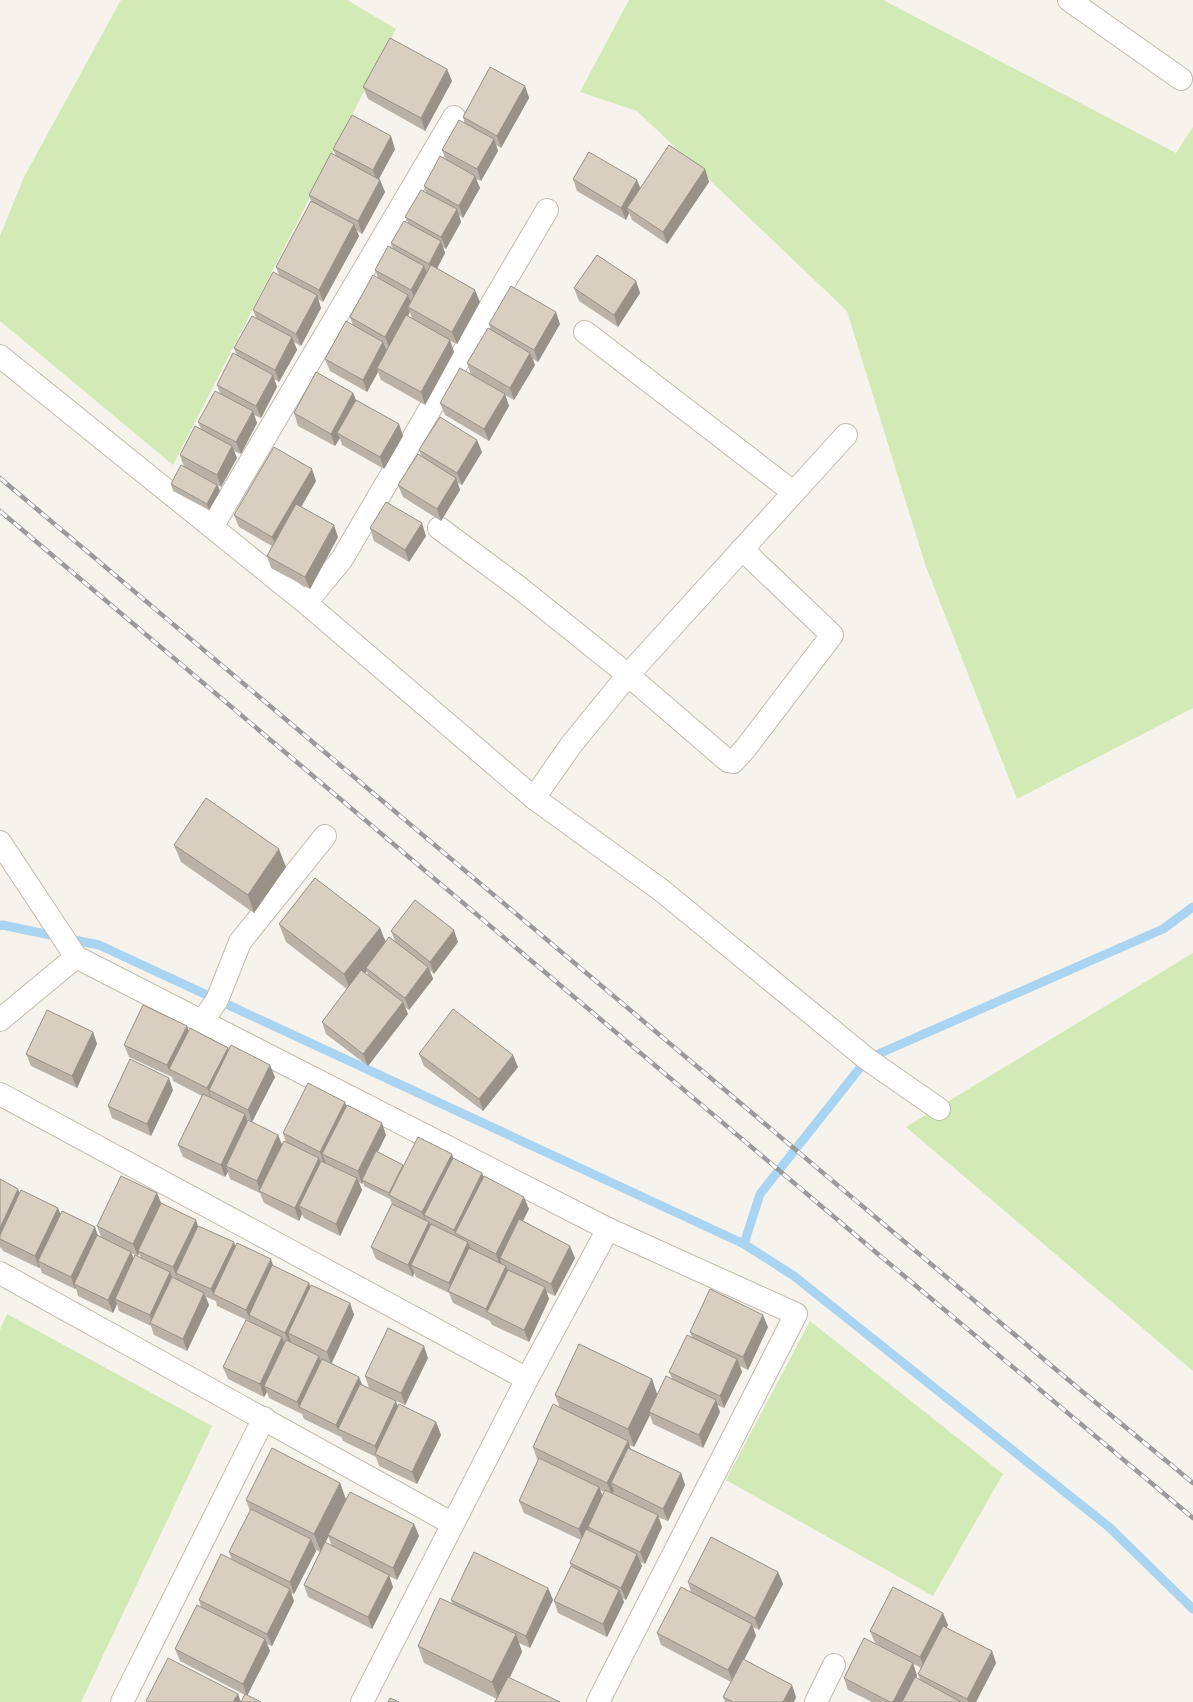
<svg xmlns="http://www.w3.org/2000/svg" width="1193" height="1702" font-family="'Fira Sans Condensed',sans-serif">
  <rect width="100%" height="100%" fill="#f6f3ec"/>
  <g fill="#d2eab5">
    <path d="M121,0H347L396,29L173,465L0,321V236L24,177Z"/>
    <path d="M629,0H883L1176,153L1193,127V708L1017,799L925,564L847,311L637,111L580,92Z"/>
    <path d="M1193,953V1371L906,1127Z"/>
    <path d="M7,1314L212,1426L81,1702H0V1330Z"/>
    <path d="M810,1321L1003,1474L933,1596L726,1480Z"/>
  </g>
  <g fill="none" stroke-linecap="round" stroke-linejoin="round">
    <g stroke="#a9d4f2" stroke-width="9">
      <path d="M0,926L2,925L99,945L744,1244L794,1276L1109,1527L1193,1609"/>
      <path d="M744,1244L760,1194L867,1059L1163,929L1193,907"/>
    </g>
    <g stroke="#c2bbae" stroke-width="24">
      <g id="minor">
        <path d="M1069,0L1181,79"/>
        <path d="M585,332L793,492"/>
        <path d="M0,356L306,603L534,798"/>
        <path d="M846,435L628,675L571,745L534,798L661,890L867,1059L939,1109"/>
        <path d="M212,527L454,117"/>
        <path d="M439,528L521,589L628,675L728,761L733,762L745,749L832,635L742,549"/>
        <path d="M306,603L342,559L547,210"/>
        <path d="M0,842L76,957L608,1229"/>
        <path d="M0,1020L76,957"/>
        <path d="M202,1022L217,1000L240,942L325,836"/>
        <path d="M0,1094L527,1379"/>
        <path d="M0,1273L453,1524"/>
        <path d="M122,1702L264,1418"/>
        <path d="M362,1702L527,1379L608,1229L796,1314L598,1702"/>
        <path d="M816,1702L834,1665"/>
      </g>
    </g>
    <use href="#minor" stroke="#fff" stroke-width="22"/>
    <g stroke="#9a9a9a" stroke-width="4.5">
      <g id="rail">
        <path d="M0,478L1066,1378L1193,1483"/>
        <path d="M0,511L872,1249L1193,1518"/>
      </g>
    </g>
    <use href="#rail" stroke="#fff" stroke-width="3" stroke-dasharray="9" stroke-linecap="butt"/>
  </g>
  <g fill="#bab2a6" fill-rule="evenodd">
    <path d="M447,69L452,81L425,131L368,99L363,87Z"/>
    <path d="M525,86L529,98L501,148L496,145L498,151L481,181L476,179L480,188L463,218L459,215L461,222L446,249L443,247L445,253L437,269L480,302L457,344L450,341L454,352L425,405L381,380L378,372L367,392L330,371L325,359L353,325L350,317L378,278L375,270L393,249L391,243L408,222L405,217L426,192L424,186L446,160L442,150L465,124L463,117ZM410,312L412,318L408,316Z"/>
    <path d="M333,149H395L379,179L385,192L362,234L356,230L359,236L323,302L318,299L321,308L301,346L294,342L297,350L279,382L274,379L277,387L261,418L254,415L257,423L241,454L234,451L237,458L221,487L218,485L220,491L209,510L173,491L171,484L184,467L180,455L201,429L198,422L220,393L217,385L237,356L234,348L256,318L253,310L279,275L276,267L311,201L309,195L336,156Z"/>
    <path d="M705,169L709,182L667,244L632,220L629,213L626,220L577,191L573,179L640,189Z"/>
    <path d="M636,281L640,293L618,327L579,301L574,288Z"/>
    <path d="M489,324H560L538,362L533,359L535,365L514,400L505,395L509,406L489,441L445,415L440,403L471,375L467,363L491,330Z"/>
    <path d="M353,393L356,400L399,424L403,436L384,469L342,445L340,438L335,446L298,426L294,413Z"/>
    <path d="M419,450L482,452L462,485L458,483L460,490L441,521L403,497L398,485L422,457Z"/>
    <path d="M316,481L301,507L338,537L310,589L271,568L267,556L272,546L239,527L234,515Z"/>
    <path d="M370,528L426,536L409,562L374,541Z"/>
    <path d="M174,845L286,867L254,913L181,862Z"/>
    <path d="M279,924L380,928L385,942L395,941L391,931L458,942L434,974L430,970L433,979L409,1010L405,1007L408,1014L368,1066L326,1034L322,1022L347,989L286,942ZM367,971L368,975L365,973Z"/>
    <path d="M187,1026L188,1030L228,1048L229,1050L275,1077L252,1122L246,1119L247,1121L278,1135L282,1145L286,1142L283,1133L346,1107L386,1135L378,1152L403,1165L453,1158L483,1177L529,1209L522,1221L575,1258L555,1296L546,1292L549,1299L529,1342L492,1325L490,1321L453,1303L449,1293L416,1277L414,1273L413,1277L376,1259L371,1247L392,1204L390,1199L364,1186L363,1182L362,1184L359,1182L362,1190L340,1236L304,1218L302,1214L299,1221L264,1203L260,1193L230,1179L228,1172L225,1177L183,1157L178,1145L202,1096L173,1081L172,1077L129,1057L124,1045Z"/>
    <path d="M93,1032L97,1044L77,1088L31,1066L26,1054Z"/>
    <path d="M419,1054L518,1067L483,1111L424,1066Z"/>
    <path d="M173,1090L151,1136L112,1118L108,1106Z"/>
    <path d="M0,1179L20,1193L60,1214L95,1227L98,1236L101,1237L97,1226L157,1193L161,1204L198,1226L235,1247L309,1283L310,1287L350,1303L354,1315L332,1363L362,1385L398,1406L436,1422L441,1435L417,1484L379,1466L376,1457L343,1441L341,1436V1437L304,1419L302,1414L269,1398L267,1392L264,1397L228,1379L223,1367L251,1323V1322L217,1306L216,1301L206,1297L209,1305L187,1351L154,1335L151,1326L119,1311L117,1304L113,1313L78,1296L76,1288L75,1289L42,1273L40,1267L39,1268L3,1251L1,1247L0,1249ZM131,1253L138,1256L139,1253L141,1258L134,1259Z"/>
    <path d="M768,1327L748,1370L740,1366L742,1372L724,1408L717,1405L720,1412L703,1448L653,1424L650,1415L634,1447L629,1445L631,1449L681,1473L685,1485L668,1521L658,1517L662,1527L645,1564L640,1562L642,1566L626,1600L622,1598L624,1602L607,1637L558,1613L554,1601L571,1566L570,1563L581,1540L524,1513L519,1501L538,1460L537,1459L533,1447L560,1408L555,1395L652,1379L657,1394L672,1378L669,1372L692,1337L690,1332ZM600,1490L605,1492L603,1496Z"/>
    <path d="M428,1358L405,1405L369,1388L365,1376Z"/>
    <path d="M340,1483L346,1499L414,1524L419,1536L397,1580L389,1576L393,1587L372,1629L308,1597L304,1585L320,1552L315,1549L316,1551L294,1594L291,1593L294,1601L272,1646L267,1644L270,1651L247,1695H245L180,1661L175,1649L201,1607L199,1600L232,1560L229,1552L250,1511L246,1500ZM328,1536L332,1546L325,1543Z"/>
    <path d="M778,1572L783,1584L759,1630L753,1627L756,1636L744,1660L796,1697L794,1702H725L723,1697L731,1682L661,1645L657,1633L691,1592L688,1582Z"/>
    <path d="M548,1588L553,1600L530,1648L519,1643L522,1652L497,1699L424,1663L418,1646L452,1603L451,1600Z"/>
    <path d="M948,1625L946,1628L992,1651L996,1663L976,1702H872L848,1690L844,1678L913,1663L917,1676L916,1678L920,1680L918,1674L921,1668L875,1643L870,1631Z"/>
  </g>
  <g fill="#979187">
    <path d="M447,69L452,81L425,131L421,118Z"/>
    <path d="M525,86L529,98L501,148L497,136Z"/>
    <path d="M391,136L395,149L377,182L373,170Z"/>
    <path d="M494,139L498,151L481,181L477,169Z"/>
    <path d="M705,169L709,182L667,244L663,232Z"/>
    <path d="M475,176L480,188L463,218L459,206Z"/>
    <path d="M380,180L385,192L362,234L358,221Z"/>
    <path d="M637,180L642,192L627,208L629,213L626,220L621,208Z"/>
    <path d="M457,209L461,222L446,249L441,237Z"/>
    <path d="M354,224L359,236L323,302L319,290Z"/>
    <path d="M441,241L445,253L433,276L429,264Z"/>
    <path d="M424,266L429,278L416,302L411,290Z"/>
    <path d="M636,281L640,293L618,327L614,315Z"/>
    <path d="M475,290L480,302L457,344L452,332Z"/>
    <path d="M317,295L321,308L301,346L296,334Z"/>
    <path d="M408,295L413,307H408L410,312L390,349L385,337Z"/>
    <path d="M556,312L560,324L538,362L534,350Z"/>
    <path d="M292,337L297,350L279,382L275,370Z"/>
    <path d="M450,340L454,352L425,405L421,392Z"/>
    <path d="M383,342L388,354L377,368L378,372L367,392L363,380Z"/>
    <path d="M530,353L535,365L514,400L510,388Z"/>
    <path d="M273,375L277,387L261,418L256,406Z"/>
    <path d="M353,393L358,405L337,433L340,438L335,446L331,434Z"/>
    <path d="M505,394L509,406L489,441L484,429Z"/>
    <path d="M253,411L257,423L241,454L236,442Z"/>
    <path d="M399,424L403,436L384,469L380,457Z"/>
    <path d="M477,440L482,452L462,485L457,473Z"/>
    <path d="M232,446L237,458L221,487L217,475Z"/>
    <path d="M312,469L316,481L277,549L272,537Z"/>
    <path d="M456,478L460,490L441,521L437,509Z"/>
    <path d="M217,485L220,491L209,510L207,504Z"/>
    <path d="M422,523L426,536L409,562L405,550Z"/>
    <path d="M334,525L338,537L310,589L305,577Z"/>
    <path d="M279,849L286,867L254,913L248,895Z"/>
    <path d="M380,928L387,945L366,968L367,971L351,992L344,974Z"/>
    <path d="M454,930L458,942L434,974L430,962Z"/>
    <path d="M428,967L433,979L409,1010L405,998Z"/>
    <path d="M403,1002L408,1014L368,1066L363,1054Z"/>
    <path d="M187,1026L191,1038L169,1069L172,1078L167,1065Z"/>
    <path d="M93,1032L97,1044L77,1088L72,1076Z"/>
    <path d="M228,1048L232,1060L209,1090L212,1100L207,1088Z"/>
    <path d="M513,1055L518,1067L483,1111L479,1099Z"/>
    <path d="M270,1065L275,1077L252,1122L248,1110Z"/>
    <path d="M169,1078L173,1090L151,1136L147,1124Z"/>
    <path d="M345,1102L349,1114L322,1154L325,1161L324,1164L320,1152Z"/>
    <path d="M245,1114L249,1126L226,1166L228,1172L225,1177L221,1165Z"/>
    <path d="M382,1123L386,1135L363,1181L362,1180L363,1182L362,1184L358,1171Z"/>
    <path d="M278,1135L283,1147L260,1192L257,1181Z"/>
    <path d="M452,1154L456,1166L424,1215L427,1224L422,1212Z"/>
    <path d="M319,1158L323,1170L299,1206L302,1214L299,1221L295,1208Z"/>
    <path d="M482,1173L487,1185L455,1233L458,1242L454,1230Z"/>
    <path d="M357,1178L362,1190L340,1236L336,1224Z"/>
    <path d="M18,1189L23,1201L0,1239V1228Z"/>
    <path d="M157,1193L162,1205L138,1251L139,1253L138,1256L133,1244Z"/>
    <path d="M524,1197L529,1209L503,1260L500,1258L501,1263L500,1266L496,1254Z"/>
    <path d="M58,1208L63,1220L38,1261L40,1267L39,1268L35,1256Z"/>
    <path d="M196,1220L200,1232L176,1273L178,1279V1280L173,1267Z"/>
    <path d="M429,1222L433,1234L411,1265L414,1273L413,1277L408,1265Z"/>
    <path d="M95,1227L99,1239L74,1284L76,1288L75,1289L71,1277Z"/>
    <path d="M234,1242L238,1254L213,1294L216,1301L211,1289Z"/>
    <path d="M468,1242L473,1254L452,1293L449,1283Z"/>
    <path d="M570,1246L575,1258L555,1296L551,1284Z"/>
    <path d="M131,1252L136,1264L115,1299L117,1304L113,1313L108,1300Z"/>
    <path d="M271,1259L275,1271L249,1315L251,1322L246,1310Z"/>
    <path d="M506,1266L511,1278L487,1312L490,1321L486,1309Z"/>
    <path d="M170,1272L175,1284L153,1325L150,1315Z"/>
    <path d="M309,1283L313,1295L288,1333L291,1342L290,1345L285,1333Z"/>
    <path d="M545,1287L549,1299L529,1342L524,1330Z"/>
    <path d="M204,1293L209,1305L187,1351L183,1339Z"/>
    <path d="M350,1303L354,1315L331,1364L327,1352Z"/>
    <path d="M763,1315L768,1327L748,1370L743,1357Z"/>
    <path d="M282,1337L287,1350L264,1386L267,1392L264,1397L260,1384Z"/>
    <path d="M424,1346L428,1358L405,1405L401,1393Z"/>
    <path d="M319,1356L323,1368L299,1407L297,1402Z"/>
    <path d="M737,1359L742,1372L724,1408L720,1396Z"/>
    <path d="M359,1377L364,1389L338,1429L341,1437L336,1425Z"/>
    <path d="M652,1379L658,1397L649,1412L650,1415L634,1447L628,1429Z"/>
    <path d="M716,1400L720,1412L703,1448L699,1435Z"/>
    <path d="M396,1401L400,1413L378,1456L375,1446Z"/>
    <path d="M436,1422L441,1435L417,1484L412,1472Z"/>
    <path d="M628,1441L632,1453L611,1483L614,1491L612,1495L607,1483Z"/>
    <path d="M681,1473L685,1485L668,1521L663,1509Z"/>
    <path d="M340,1483L346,1500L321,1552L314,1534Z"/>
    <path d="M599,1487L604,1499L588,1527L589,1529L583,1541L579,1529Z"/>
    <path d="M658,1515L662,1527L645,1564L640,1552Z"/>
    <path d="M414,1524L419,1536L397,1580L393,1568Z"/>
    <path d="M311,1539L316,1551L294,1594L290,1582Z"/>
    <path d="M637,1554L642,1566L626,1600L621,1588Z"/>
    <path d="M778,1572L783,1584L759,1630L755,1618Z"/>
    <path d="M389,1575L393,1587L372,1629L368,1617Z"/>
    <path d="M548,1588L553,1600L530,1648L526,1636Z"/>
    <path d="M290,1589L294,1601L272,1646L267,1634Z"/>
    <path d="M619,1590L624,1602L607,1637L603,1624Z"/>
    <path d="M943,1613L948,1625L925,1669L920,1657Z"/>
    <path d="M752,1624L756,1636L733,1682L728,1670Z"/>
    <path d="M516,1634L522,1652L499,1700L492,1682Z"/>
    <path d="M265,1639L270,1651L247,1696L243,1684Z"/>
    <path d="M992,1651L996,1663L976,1702H968L967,1699Z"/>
    <path d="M913,1663L917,1676L903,1702H893Z"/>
    <path d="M792,1685L796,1697L794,1702H783Z"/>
    <path d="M238,1694L241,1702H233Z"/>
  </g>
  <g fill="#d8cfc1" stroke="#979187">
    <path d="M390,38L447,69L421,118L363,87Z"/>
    <path d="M490,67L525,86L497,136L463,117Z"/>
    <path d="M352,115L391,136L373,170L333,149Z"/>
    <path d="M459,120L494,139L477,169L442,150Z"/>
    <path d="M669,145L705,169L663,232L627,208Z"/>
    <path d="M589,152L637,180L621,208L573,179Z"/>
    <path d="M331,153L380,180L358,221L309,195Z"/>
    <path d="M440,156L475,176L459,206L424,186Z"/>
    <path d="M421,190L457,209L441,237L405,217Z"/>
    <path d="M311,201L354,224L319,290L276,267Z"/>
    <path d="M404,221L441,241L429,264L391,243Z"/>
    <path d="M388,246L424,266L411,290L375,270Z"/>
    <path d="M597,255L636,281L614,315L574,288Z"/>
    <path d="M431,265L475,290L452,332L408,307Z"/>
    <path d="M273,272L317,295L296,334L253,310Z"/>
    <path d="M373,275L408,295L385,337L350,317Z"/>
    <path d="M511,286L556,312L534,350L489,324Z"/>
    <path d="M406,315L450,340L421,392L377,368Z"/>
    <path d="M252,316L292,337L275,370L234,348Z"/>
    <path d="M346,321L383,342L363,380L325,359Z"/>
    <path d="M488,328L530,353L510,388L467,363Z"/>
    <path d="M233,353L273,375L256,406L217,385Z"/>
    <path d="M460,368L505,394L484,429L440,403Z"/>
    <path d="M316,372L353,393L331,434L294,413Z"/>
    <path d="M215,391L253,411L236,442L198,422Z"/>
    <path d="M356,400L399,424L380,457L337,433Z"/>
    <path d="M440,417L477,440L457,473L419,450Z"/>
    <path d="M195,426L232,446L217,475L180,455Z"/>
    <path d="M274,447L312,469L272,537L234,515Z"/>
    <path d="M418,454L456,478L437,509L398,485Z"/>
    <path d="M181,465L217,485L207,504L171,484Z"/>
    <path d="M386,502L422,523L405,550L370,528Z"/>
    <path d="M296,504L334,525L305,577L267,556Z"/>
    <path d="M206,798L279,849L248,895L174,845Z"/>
    <path d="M315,878L380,928L344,974L279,924Z"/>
    <path d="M415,900L454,930L430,962L391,931Z"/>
    <path d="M389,937L428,967L405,998L366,968Z"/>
    <path d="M361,970L403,1002L363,1054L322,1022Z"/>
    <path d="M143,1005L187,1026L167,1065L124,1045Z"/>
    <path d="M453,1009L513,1055L479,1099L419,1054Z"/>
    <path d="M47,1010L93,1032L72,1076L26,1054Z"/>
    <path d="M190,1028L228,1048L207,1088L169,1069Z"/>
    <path d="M231,1045L270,1065L248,1110L209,1090Z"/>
    <path d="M130,1059L169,1078L147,1124L108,1106Z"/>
    <path d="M308,1083L345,1102L320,1152L283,1133Z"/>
    <path d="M203,1094L245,1114L221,1165L178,1145Z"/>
    <path d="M347,1105L382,1123L358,1171L322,1154Z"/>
    <path d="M248,1120L278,1135L257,1181L226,1166Z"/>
    <path d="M418,1137L452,1154L422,1212L389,1195Z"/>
    <path d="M284,1141L319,1158L295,1208L259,1191Z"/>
    <path d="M376,1151L403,1165L389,1193L362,1180Z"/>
    <path d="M453,1158L482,1173L454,1230L424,1215Z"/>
    <path d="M321,1161L357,1178L336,1224L299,1206Z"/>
    <path d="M121,1176L157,1193L133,1244L97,1226Z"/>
    <path d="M484,1176L524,1197L496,1254L455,1233Z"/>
    <path d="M0,1179L18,1189L0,1228Z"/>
    <path d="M21,1190L58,1208L35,1256L0,1239V1235Z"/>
    <path d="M161,1203L196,1220L173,1267L138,1251Z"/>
    <path d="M392,1204L429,1222L408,1265L371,1247Z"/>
    <path d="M62,1211L95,1227L71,1277L38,1261Z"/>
    <path d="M519,1219L570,1246L551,1284L500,1258Z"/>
    <path d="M431,1224L468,1242L449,1283L411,1265Z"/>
    <path d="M198,1226L234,1242L211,1289L176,1273Z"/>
    <path d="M97,1235L131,1252L108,1300L74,1284Z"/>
    <path d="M237,1243L271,1259L246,1310L213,1294Z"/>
    <path d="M469,1248L506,1266L486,1309L448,1291Z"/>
    <path d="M135,1255L170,1272L150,1315L115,1299Z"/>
    <path d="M272,1265L309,1283L285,1333L249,1315Z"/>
    <path d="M508,1270L545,1287L524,1330L487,1312Z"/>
    <path d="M172,1277L204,1293L183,1339L150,1323Z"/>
    <path d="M311,1285L350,1303L327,1352L288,1333Z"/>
    <path d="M710,1289L763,1315L743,1357L690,1332Z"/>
    <path d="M246,1320L282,1337L260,1384L223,1367Z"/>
    <path d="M388,1328L424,1346L401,1393L365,1376Z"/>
    <path d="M687,1335L737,1359L720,1396L669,1372Z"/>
    <path d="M286,1340L319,1356L297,1402L264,1386Z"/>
    <path d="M579,1344L652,1379L628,1429L555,1395Z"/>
    <path d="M322,1359L359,1377L336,1425L299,1407Z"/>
    <path d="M666,1376L716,1400L699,1435L649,1412Z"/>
    <path d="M360,1384L396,1401L375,1446L338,1429Z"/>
    <path d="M399,1404L436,1422L412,1472L375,1454Z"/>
    <path d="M553,1404L628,1441L607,1483L533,1447Z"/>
    <path d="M272,1448L340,1483L314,1534L246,1500Z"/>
    <path d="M628,1448L681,1473L663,1509L611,1483Z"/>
    <path d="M539,1458L599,1487L579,1529L519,1501Z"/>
    <path d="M605,1490L658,1515L640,1552L588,1527Z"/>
    <path d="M350,1492L414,1524L393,1568L328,1535Z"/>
    <path d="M251,1509L311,1539L290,1582L229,1552Z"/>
    <path d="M586,1529L637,1554L621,1588L570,1563Z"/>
    <path d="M711,1537L778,1572L755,1618L688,1582Z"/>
    <path d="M325,1542L389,1575L368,1617L304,1585Z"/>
    <path d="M474,1552L548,1588L526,1636L451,1600Z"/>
    <path d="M221,1554L290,1589L267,1634L199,1600Z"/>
    <path d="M571,1566L619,1590L603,1624L554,1601Z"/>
    <path d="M681,1587L752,1624L728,1670L657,1633Z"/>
    <path d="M893,1587L943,1613L920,1657L870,1631Z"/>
    <path d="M440,1598L516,1634L492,1682L418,1646Z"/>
    <path d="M197,1605L265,1639L243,1684L175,1649Z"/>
    <path d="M943,1626L992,1651L967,1699L918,1674Z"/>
    <path d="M864,1638L913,1663L893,1702H890L844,1678Z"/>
    <path d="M168,1658L238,1694L233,1702H148L146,1701Z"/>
    <path d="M743,1659L792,1685L783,1702H733L723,1697Z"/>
    <path d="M508,1677L560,1702H495Z"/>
    <path d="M915,1677L961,1702H902Z"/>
    <path d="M245,1694L261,1702H241Z"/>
    <path d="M390,1698L399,1702H388Z"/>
  </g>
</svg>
